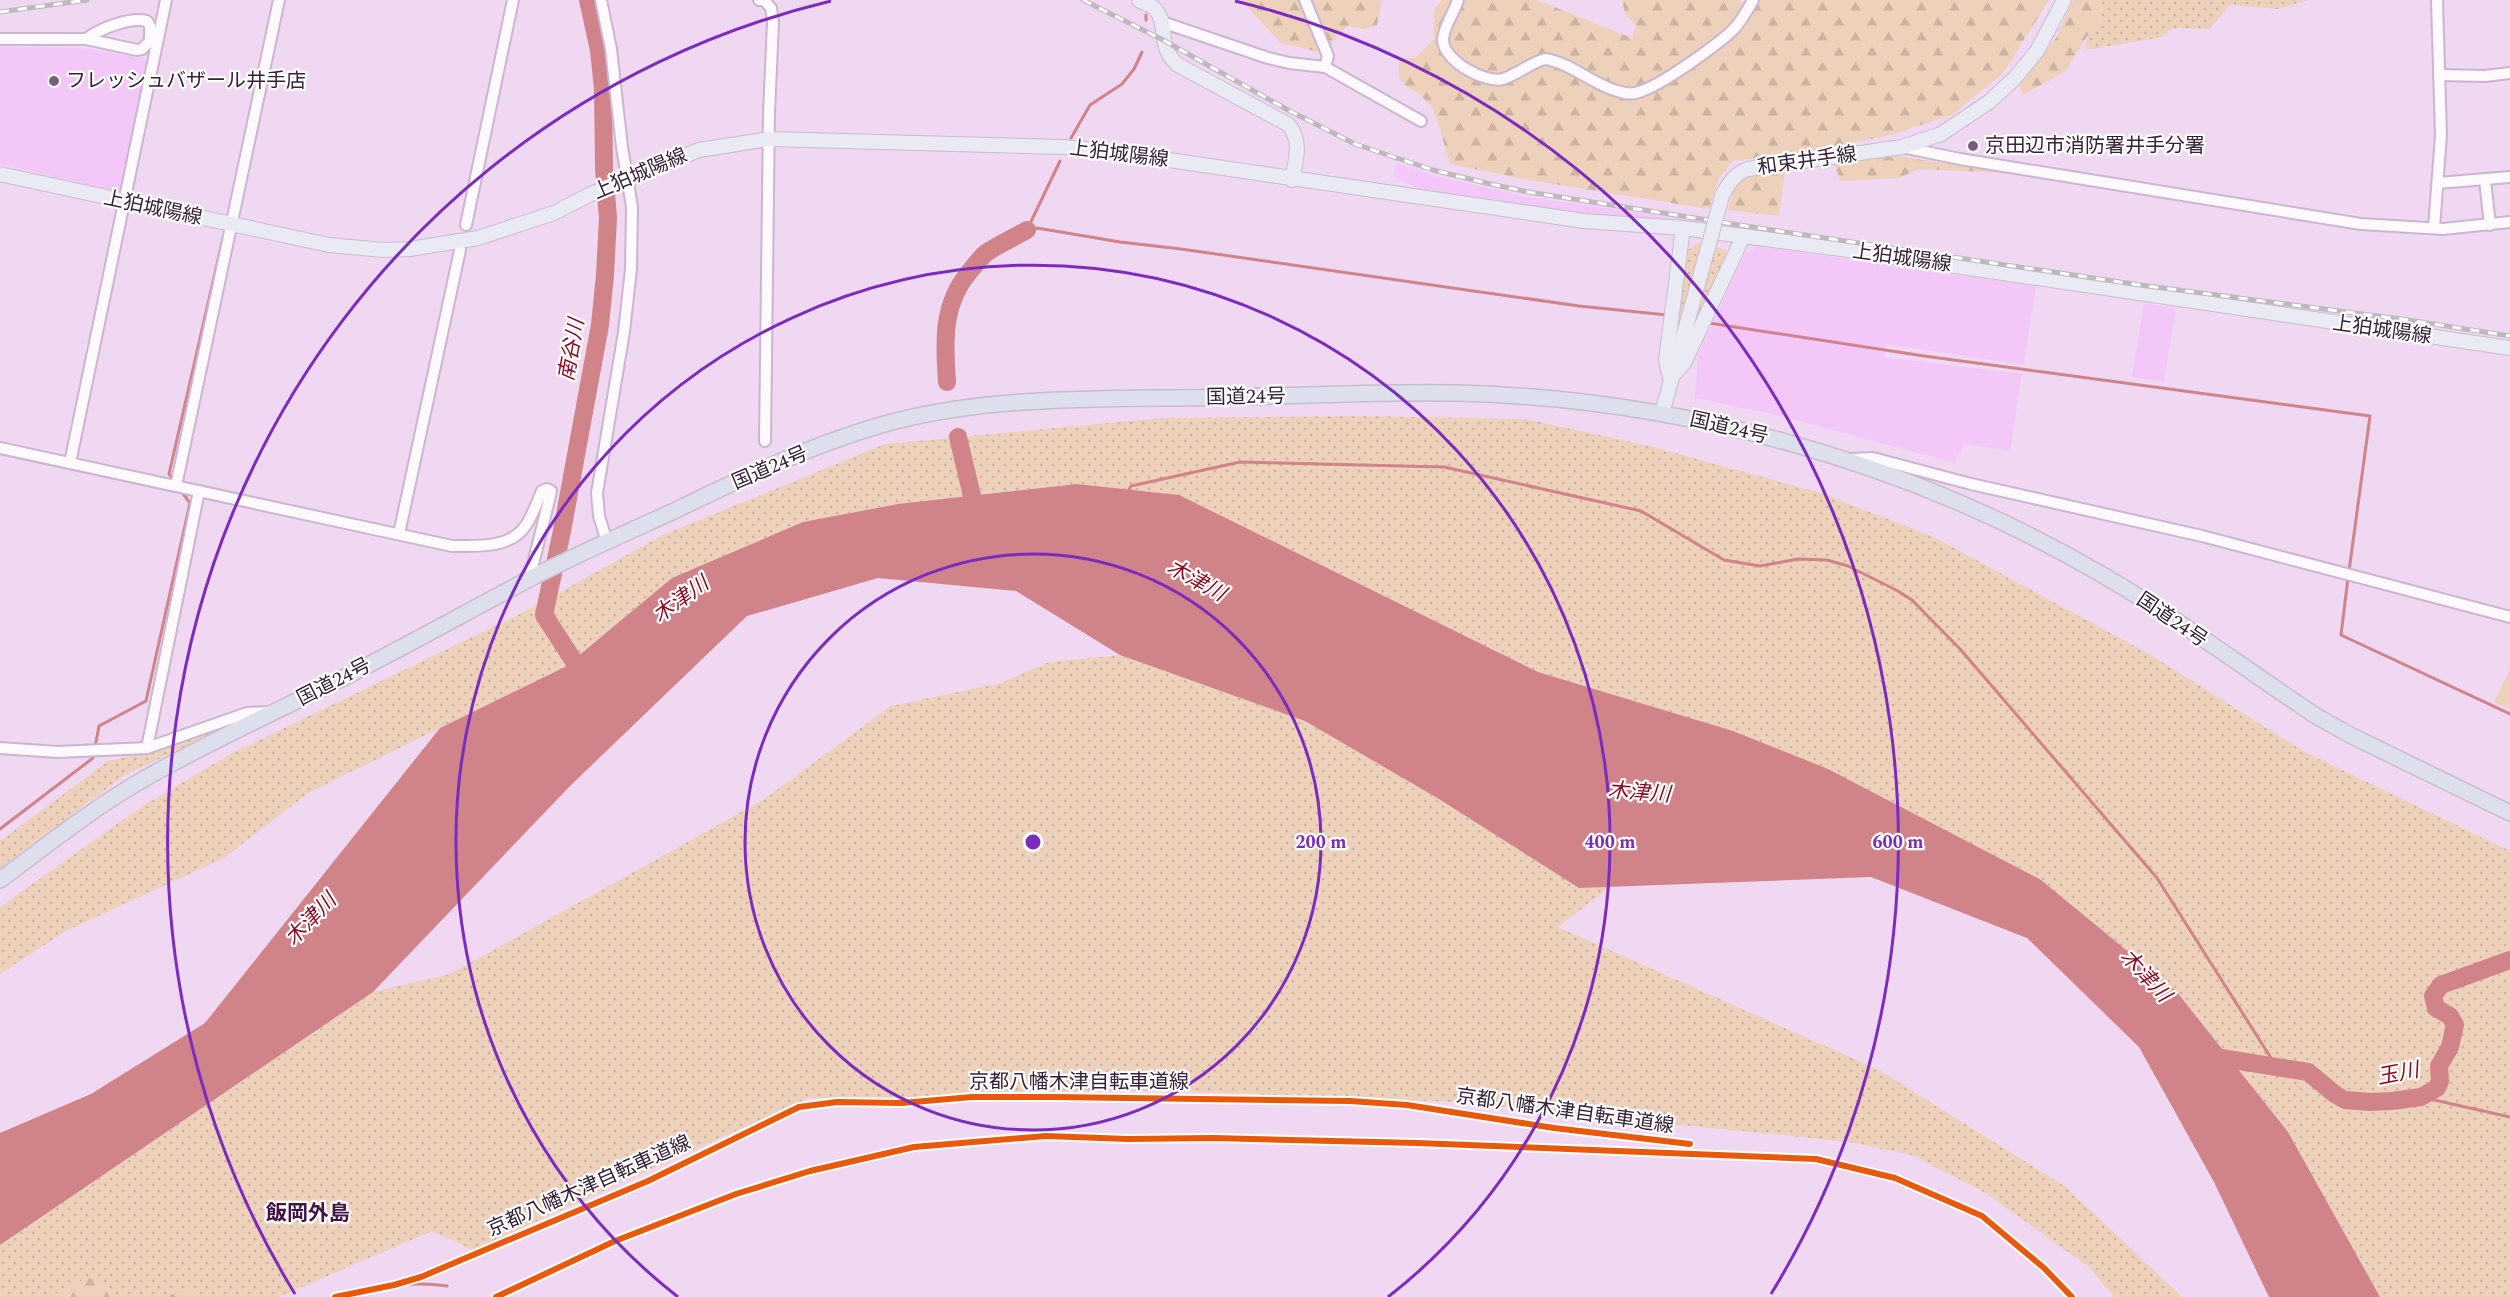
<svg xmlns="http://www.w3.org/2000/svg" width="2510" height="1297" font-family="Spectral,'Noto Sans JP',serif">
  <defs>
    <pattern id="grass-dots" width="8" height="8" patternUnits="userSpaceOnUse" patternTransform="scale(1.5)"><rect width="8" height="8" fill="#eed1ba"/><path d="M2 2h.1M6 6h.1" fill="none" stroke="#cdb3a1" stroke-width="1.8" stroke-linecap="round"/></pattern>
    <pattern id="forest-firs" width="22" height="20" patternUnits="userSpaceOnUse" patternTransform="scale(1.5)"><rect width="22" height="20" fill="#eed1ba"/><path d="M5 1l3.5 6h-7zM16 11l3.5 6h-7z" fill="#cdb3a1"/></pattern>
  </defs>
  <rect width="100%" height="100%" fill="#f0d8f3"/>
  <g fill="#f3c8f9">
    <path d="M0,47L84,48L152,60L124,193L0,164Z"/>
    <path d="M1397,163L1432,175L1523,196L1708,223V227L1597,216L1438,193L1417,188L1393,176Z"/>
    <path d="M1757,246L2036,286L2024,365L1886,344L1884,357L2022,374L2010,451L1964,444L1955,463L1777,415L1695,398L1698,356L1744,255Z"/>
    <path d="M2144,303L2176,308L2164,382L2132,377Z"/>
  </g>
  <g fill="url(#grass-dots)">
    <path d="M2101,0H2308L2278,9L2230,5L2209,29L2173,28L2162,37L2086,50L2087,36L2098,25Z"/>
    <path d="M1698,243H1704L1673,353L1685,258L1689,249Z"/>
    <path d="M1716,247L1725,250L1728,257L1698,327L1693,326Z"/>
    <path d="M1360,416L1525,419L1650,446L1821,493L1934,537L2151,655L2303,751L2510,851V1297H2380L2288,1132L2176,991L2041,880L1733,731L1538,672L1179,495L1077,484L898,504L803,522L672,578L565,667L310,792L224,858L66,931L0,974V907L141,807L232,753L520,614L663,535L885,444L1161,418Z"/>
    <path d="M1120,655L1305,721L1439,799L1579,887L1611,886L1558,927L1879,1070L2066,1187L2182,1297H2114L2090,1268L1987,1194L1915,1156L1849,1142L1455,1102L1166,1091L968,1092L901,1099L809,1098L473,1250L432,1231L279,1297H201L191,1287L166,1297H117L89,1277L50,1297H0V1245L373,992L450,974L763,800L891,706L1001,683L1049,662Z"/>
    <path d="M242,720L125,775L0,868V841L108,761L153,751Z"/>
  </g>
  <g fill="url(#forest-firs)">
    <path d="M1241,0H1382L1377,25L1363,29L1348,26L1337,36L1324,53L1281,43Z"/>
    <path d="M1442,0H1537L1632,38L1636,25L1625,14L1622,0H1738L1745,3L1746,0H2049L2004,72L1954,114L1891,135L1811,151L1733,161L1719,178L1709,209L1523,179L1450,164C1446,151 1437,114 1430,105C1414,84 1393,92 1400,58H1415L1434,39V10Z"/>
    <path d="M2073,0H2101L2098,25L2087,36L2065,72L2023,95L2019,86L2056,38Z"/>
    <path d="M1897,156L2007,173L1919,169L1899,178L1841,181L1833,163Z"/>
    <path d="M1785,170L1779,216L1728,210C1731,202 1733,189 1738,182C1747,171 1772,171 1785,170Z"/>
    <path d="M89,1277L117,1297H50Z"/>
    <path d="M191,1287L201,1297H166Z"/>
  </g>
  <path fill="#eed1ba" d="M2509,671L2510,672V709L2494,702Z"/>
  <path fill="#d1838a" d="M1077,484L1179,495L1538,672L1733,731L1828,769L2041,880L2176,991L2288,1132L2380,1297H2269L2214,1182L2139,1047L2027,938L1871,877L1579,888L1439,799L1305,721L1120,655L1016,591L878,578L747,616L571,785L373,992L0,1245V1133L91,1094L205,1023L440,728L565,667L672,578L803,522L898,504Z"/>
  <g fill="none" stroke-linecap="round" stroke-linejoin="round">
    <g stroke="#d1838a" stroke-width="3">
      <path d="M1146,20V15"/>
      <path d="M1071,138L1090,105L1122,84L1134,69L1142,52"/>
      <path d="M1027,230L1037,228L1120,242L1181,249L1579,306L1667,315"/>
      <path d="M1027,230L1060,161"/>
      <path d="M1709,323L1924,356L2370,416L2349,571"/>
      <path d="M174,480L169,474L223,238"/>
      <path d="M1128,492L1131,486L1240,462L1444,467L1641,511L1724,560L1760,566L1798,559L1827,560L1848,566L1896,590L1912,600L1960,649L2157,878L2276,1066"/>
      <path d="M2348,578L2341,635L2510,714"/>
      <path d="M95,747L99,726L146,701L190,503L181,491"/>
      <path d="M0,829L93,758L94,754"/>
      <path d="M2421,1097L2510,1117"/>
      <path d="M356,1297C389,1285 412,1281 447,1286"/>
    </g>
    <g stroke="#d1838a" stroke-width="18">
      <path d="M947,382C944,341 942,304 970,271C975,265 980,258 986,253C999,244 1013,238 1027,230"/>
      <path d="M958,437L977,517"/>
      <path d="M586,680L544,615L562,531L600,325L605,275L608,218L604,169L603,89L599,50L588,0"/>
      <path d="M2209,1056L2308,1072L2336,1095L2345,1100L2370,1102L2392,1101L2421,1097L2437,1088L2440,1081L2439,1066L2450,1047L2455,1025L2450,1016L2436,1008L2433,996L2441,985L2510,960"/>
    </g>
    <g stroke="#cbb6ce" stroke-width="14">
      <g id="minor">
        <path d="M601,0L611,49L622,147L632,207L631,269L624,332L597,493L599,516L607,542"/>
        <path d="M759,0H764L771,8L773,22L769,113L765,441"/>
        <path d="M1305,0L1328,56L1325,67"/>
        <path d="M1458,0C1454,13 1444,26 1443,39C1442,60 1485,84 1503,79C1518,74 1530,63 1545,59C1572,63 1594,86 1621,92C1626,94 1634,94 1639,92C1662,85 1714,47 1732,31C1741,22 1747,11 1753,0"/>
        <path d="M1162,22L1268,58L1289,63L1325,67L1421,121"/>
        <path d="M0,39H86L137,50L142,49L150,41V26L147,21C130,17 101,28 86,39"/>
        <path d="M2439,75L2485,76L2510,73"/>
        <path d="M1902,147L1960,159L2361,224L2443,229L2510,222"/>
        <path d="M2485,180L2490,225"/>
        <path d="M2438,183L2510,177"/>
        <path d="M466,225L513,0"/>
        <path d="M2434,228L2441,135L2437,0"/>
        <path d="M0,448L452,546C476,546 511,549 526,525C533,515 537,502 542,491L547,489L551,491L549,500L529,580"/>
        <path d="M1852,459L1873,458L1971,484L2202,536L2510,617"/>
        <path d="M70,463L166,0"/>
        <path d="M176,486L279,0"/>
        <path d="M399,534L460,250"/>
        <path d="M0,748L57,752L147,748L247,713L270,712"/>
        <path d="M147,748L199,491"/>
      </g>
    </g>
    <g stroke="#c9bccc" stroke-width="16">
      <g id="major">
        <path d="M1139,0C1143,3 1152,5 1155,9C1170,25 1155,45 1178,65L1289,125C1302,143 1296,159 1292,180"/>
        <path d="M0,174L329,245L383,250L410,249L478,238L554,213L591,194L699,150L769,139L1062,147L1101,150L1584,221L1683,228L1841,249L2510,348"/>
        <path d="M1722,196C1729,183 1734,174 1748,169L1902,147L1941,134L1989,102L2014,79L2037,51L2064,0"/>
        <path d="M1675,373L1684,363L1743,237"/>
        <path d="M1670,378L1666,360L1683,228"/>
        <path d="M1662,413L1709,244"/>
      </g>
    </g>
    <g stroke="#c9bccc" stroke-width="18">
      <path id="highway" d="M0,880C47,845 93,808 144,779C224,733 310,697 391,653C439,628 487,601 535,576C580,553 626,533 672,512C740,479 808,446 881,425C994,393 1116,400 1232,397C1307,396 1383,391 1458,393C1684,399 1911,462 2106,577C2178,619 2246,669 2316,716L2352,736L2510,813"/>
    </g>
    <use href="#minor" stroke="#fdf9fd" stroke-width="10"/>
    <use href="#major" stroke="#eaeaf4" stroke-width="14"/>
    <use href="#highway" stroke="#dddfed" stroke-width="15"/>
    <g stroke="#bfb9bf" stroke-width="5">
      <g id="rail">
        <path d="M1083,0L1163,40L1288,110L1355,144L1433,170L1486,183L1528,192L1778,231L2140,285L2408,320L2510,336"/>
        <path d="M0,12L87,0"/>
      </g>
    </g>
    <use href="#rail" stroke="#fff" stroke-width="3" stroke-dasharray="9" stroke-linecap="butt"/>
    <g stroke="#c9bccc" stroke-width="16" stroke-linecap="butt">
      <path id="major-bridge" d="M1709,244L1722,196"/>
    </g>
    <use href="#major-bridge" stroke="#eaeaf4" stroke-width="14"/>
    <g stroke="#fff" stroke-width="10">
      <g id="cycleway">
        <path d="M335,1297L394,1285L421,1277L648,1181L799,1107L837,1102L902,1103L972,1097H1055L1350,1101L1407,1105L1554,1128L1690,1144"/>
        <path d="M496,1297L615,1241L736,1194L810,1171L914,1147L1046,1136L1128,1139L1213,1138L1417,1143L1816,1159L1895,1178L1982,1216L2044,1268L2072,1297"/>
      </g>
    </g>
    <use href="#cycleway" stroke="#e8590c" stroke-width="6"/>
  </g>
  <g fill="none" stroke="#7b2cbf" stroke-width="3">
    <circle cx="1033" cy="842" r="288"/>
    <path d="M678 1297A577 577 0 1 1 1388 1297"/>
    <path d="M295 1294A865 865 0 0 1 831 1M1235 1A865 865 0 0 1 1771 1294"/>
  </g>
  <g fill="#77617a" stroke="#fff" stroke-width="2">
    <circle cx="54" cy="81" r="6"/>
    <circle cx="1973" cy="146" r="6"/>
  </g>
  <g text-anchor="middle" dominant-baseline="central" stroke-width="4.5" stroke-linejoin="round" paint-order="stroke">
    <g font-size="20" fill="#362139" stroke="#fff" text-anchor="start">
      <text x="66" y="81">フレッシュバザール井手店</text>
      <text x="1985" y="146">京田辺市消防署井手分署</text>
    </g>
    <g font-size="20" fill="#362139" stroke="#fff">
      <text transform="translate(1119 154) rotate(7)">上狛城陽線</text>
      <text transform="translate(1807 161) rotate(-8)">和束井手線</text>
      <text transform="translate(640 174) rotate(-23)">上狛城陽線</text>
      <text transform="translate(153 208) rotate(12)">上狛城陽線</text>
      <text transform="translate(1902 258) rotate(8)">上狛城陽線</text>
      <text transform="translate(2382 330) rotate(8)">上狛城陽線</text>
      <text transform="translate(1246 397) rotate(-1)">国道24号</text>
      <text transform="translate(1729 428) rotate(13)">国道24号</text>
      <text transform="translate(770 468) rotate(-23)">国道24号</text>
      <text transform="translate(2172 620) rotate(34)">国道24号</text>
      <text transform="translate(334 682) rotate(-27)">国道24号</text>
      <text x="1079" y="1082">京都八幡木津自転車道線</text>
      <text transform="translate(1565 1111) rotate(8)">京都八幡木津自転車道線</text>
      <text transform="translate(589 1186) rotate(-24)">京都八幡木津自転車道線</text>
    </g>
    <g font-size="21" font-style="italic" fill="#8d081c" stroke="#fff">
      <text transform="translate(572 350) rotate(-80)">南谷川</text>
      <text transform="translate(1196 581) rotate(29)">木津川</text>
      <text transform="translate(681 600) rotate(-36)">木津川</text>
      <text transform="translate(1639 793) rotate(4)">木津川</text>
      <text transform="translate(311 920) rotate(-46)">木津川</text>
      <text transform="translate(2145 976) rotate(47)">木津川</text>
      <text transform="translate(2398 1074) rotate(-11)">玉川</text>
    </g>
    <g font-size="21" font-weight="bold" fill="#421448" stroke="#fff">
      <text x="308" y="1214">飯岡外島</text>
    </g>
  </g>
  <circle cx="1033" cy="842" r="9" fill="#7b2cbf" stroke="#fff" stroke-width="3"/>
  <g font-size="18" text-anchor="middle" font-weight="bold" fill="#7b2cbf" stroke="#fff" stroke-width="4.5" stroke-linejoin="round" paint-order="stroke">
    <text x="1321" y="848">200 m</text>
    <text x="1610" y="848">400 m</text>
    <text x="1898" y="848">600 m</text>
  </g>
</svg>
